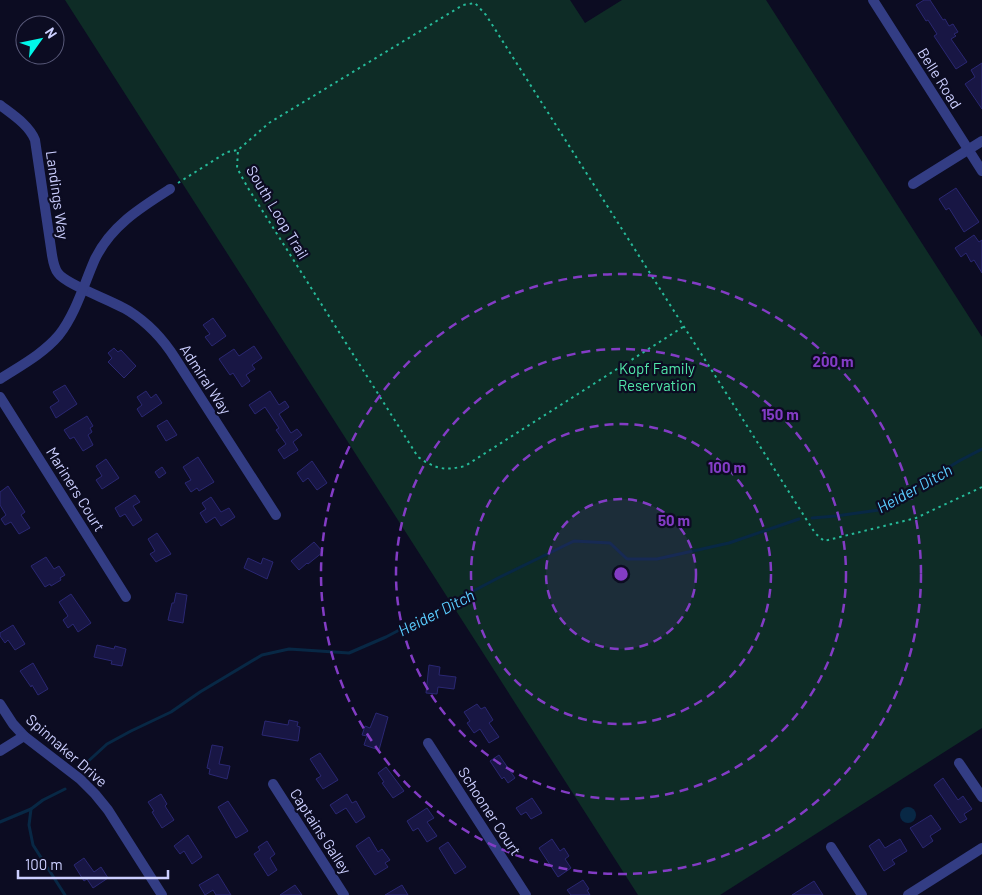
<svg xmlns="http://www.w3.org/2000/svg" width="982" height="895" font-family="Barlow,sans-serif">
  <rect width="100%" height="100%" fill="#0c0c22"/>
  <path fill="#0e2c26" d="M65,0H570L585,23L622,0H766L982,337V728L720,895H638Z"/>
  <circle fill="#082845" cx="908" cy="815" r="8"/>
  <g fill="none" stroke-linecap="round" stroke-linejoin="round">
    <g stroke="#082845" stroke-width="3">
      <path d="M812,518L836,516L879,510L959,461L982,449"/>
      <path d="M84,765L107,744L131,731L171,712L200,692L262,655L289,649L349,653L386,637L498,578L574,541L610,543L627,559H657L729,543L799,519"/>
      <path d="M65,789L43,800L31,809L29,825L33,845L65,895"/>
      <path d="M0,822L31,809"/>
    </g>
  </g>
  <g fill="#181644" stroke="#2a2772">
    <path d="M924,0H930L943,20L945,19L949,26L953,24L958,32L954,34L956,36L951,39L967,62L956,69L934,36L937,34L928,20L926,21L916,5Z"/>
    <path d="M982,63V109L965,84L975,77L971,70Z"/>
    <path d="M956,188L979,222L964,232L949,208L946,210L939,199Z"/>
    <path d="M974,235L979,242L982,240V273L974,260L971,262L966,253L961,257L955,248Z"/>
    <path d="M213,318L226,336L212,346L205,337L210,334L203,325Z"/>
    <path d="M254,346L262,358L252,365L255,369L246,375L250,381L242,387L233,373L230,375L219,359L234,349L239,356Z"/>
    <path d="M114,348L118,352L121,350L136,366L124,378L108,362L112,358L108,353Z"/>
    <path d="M65,385L77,404L56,418L50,407L59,401L53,392Z"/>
    <path d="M146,391L151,398L156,394L162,403L142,417L137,409L142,405L137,397Z"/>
    <path d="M270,391L279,405L285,401L289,407L279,414L291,433L297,429L302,435L293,442L298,450L284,459L278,450L286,444L276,430L279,428L265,407L255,414L249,405Z"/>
    <path d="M87,416L93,426L90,428L92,432L88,435L93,445L83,451L74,437L70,439L64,430Z"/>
    <path d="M167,420L177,435L166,441L157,426Z"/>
    <path d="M198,457L214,482L199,491L197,488L191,492L185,483L191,480L183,467Z"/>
    <path d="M106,459L119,478L102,489L96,480L102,476L96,466Z"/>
    <path d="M312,461L327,483L317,490L308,478L303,482L297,473Z"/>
    <path d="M162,467L166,473L159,478L155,472Z"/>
    <path d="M8,486L25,512L21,515L30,528L19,534L11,522L5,525L1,519L6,515L0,505V492Z"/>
    <path d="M135,495L140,502L133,506L142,520L133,526L125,514L120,517L115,508Z"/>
    <path d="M211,497L221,512L229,508L235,517L221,526L215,517L206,523L200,513L206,509L202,503Z"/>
    <path d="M157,533L171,554L156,562L150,554L155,551L148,539Z"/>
    <path d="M314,542L323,552L308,564L307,563L299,570L291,561Z"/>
    <path d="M46,557L54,569L59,566L65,575L60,578L61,580L51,586L50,584L45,587L31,566Z"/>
    <path d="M248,558L261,564L263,558L273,562L267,579L244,568Z"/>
    <path d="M176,593L187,595L183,623L168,620L172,603H174Z"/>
    <path d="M71,594L91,623L78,632L73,624L68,628L63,620L68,616L59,602Z"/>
    <path d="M13,625L25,644L15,650L8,640L5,643L0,636V633Z"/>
    <path d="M97,645L114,649L115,646L126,649L122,666L111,664L112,661L94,657Z"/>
    <path d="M33,663L48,689L38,695L32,685L31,687L20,671Z"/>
    <path d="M429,665L440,667L439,675L456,677L454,689L438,687L437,694L426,693Z"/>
    <path d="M477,704L481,709L485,707L493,720L489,723L499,737L489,743L480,729L474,733L467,723L470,721L464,712Z"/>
    <path d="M376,713L388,717L379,750L364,745L367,736L362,735L365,726L370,728Z"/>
    <path d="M289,720L298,722L297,726L300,727L298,741L262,735L265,721L288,725Z"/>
    <path d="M212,745L223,747L219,764L230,766L227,779L209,774L210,769L207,768Z"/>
    <path d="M320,753L338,780L323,789L316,779L321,776L310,759Z"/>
    <path d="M499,755L515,778L508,783L504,777L502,779L490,761Z"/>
    <path d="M386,767L404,791L393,798L382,783L384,782L378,773Z"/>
    <path d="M943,778L958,800L963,796L972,809L964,814L967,819L960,823L934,785Z"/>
    <path d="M161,794L167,804L165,806L174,820L162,828L152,812L154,811L148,802Z"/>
    <path d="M347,794L352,803L356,801L365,817L356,823L346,808L336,814L330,805Z"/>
    <path d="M532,798L542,813L531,819L526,812L521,815L516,808Z"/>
    <path d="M228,801L248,831L236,838L218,807Z"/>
    <path d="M427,808L434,818L427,822L437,836L427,842L418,828L413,831L407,821Z"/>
    <path d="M931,815L941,829L930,836L933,841L923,848L910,828Z"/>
    <path d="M188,835L202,857L192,864L184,851L180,854L174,846Z"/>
    <path d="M369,837L378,852L382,849L390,860L385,863L388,867L375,875L356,846Z"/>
    <path d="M552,839L560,851L564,848L569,856L565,859L571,868L558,877L539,848Z"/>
    <path d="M879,839L885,848L900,839L907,851L892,860L895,864L884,871L869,846Z"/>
    <path d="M267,841L275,854L270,858L277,870L268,876L254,854L260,850L258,847Z"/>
    <path d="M448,842L466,867L455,874L439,848Z"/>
    <path d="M84,858L94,872L101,867L108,878L93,888L87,879L84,881L74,865Z"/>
    <path d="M218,874L231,895H216L213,890L205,895L199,885Z"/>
    <path d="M583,880L589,889L587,890L590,895H571L567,890Z"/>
    <path d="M814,881L823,895H792Z"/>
    <path d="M295,885L302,895H280Z"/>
    <path d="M402,885L408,895H385Z"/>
  </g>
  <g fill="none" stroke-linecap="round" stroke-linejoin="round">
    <g stroke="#26ba99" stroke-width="2" stroke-dasharray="2.5 4" stroke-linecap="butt">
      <path d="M178,183L227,152L238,150"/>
      <path d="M683,327L465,466C444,471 436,469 418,457L248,188L237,168L238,150L269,123L463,5L475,3L486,15L815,533L824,541L916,518L982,487"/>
    </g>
    <g stroke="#333d84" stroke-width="10">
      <path d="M873,0L982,171"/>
      <path d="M0,105C13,115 29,125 35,140L52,255C53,261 54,268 58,273C66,285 114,301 129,311C148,323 163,339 175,358L276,515"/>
      <path d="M913,184L982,141"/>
      <path d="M0,379C20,366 43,354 59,335C76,313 84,284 95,259C111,226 140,208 170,189"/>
      <path d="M0,397L126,597"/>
      <path d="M0,704L13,724L24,736L80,779L95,794L108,810L162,895"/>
      <path d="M428,743L526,895"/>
      <path d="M0,751L24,736"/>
      <path d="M959,763L982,797"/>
      <path d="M273,784L344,895"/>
      <path d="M831,847L862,895"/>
      <path d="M908,895L982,848"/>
    </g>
  </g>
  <circle cx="621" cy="574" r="75" fill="#833cc5" fill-opacity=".12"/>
  <g fill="none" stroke="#833cc5" stroke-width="2.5" stroke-dasharray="9 6">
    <circle cx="621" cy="574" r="75"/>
    <circle cx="621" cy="574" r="150"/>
    <circle cx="621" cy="574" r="225"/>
    <circle cx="621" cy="574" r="300"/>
  </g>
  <g text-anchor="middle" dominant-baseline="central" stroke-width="4.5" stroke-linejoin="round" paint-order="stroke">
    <g font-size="15" fill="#cccfff" stroke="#0c0c22">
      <text transform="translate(940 78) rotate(58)">Belle Road</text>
      <text transform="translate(58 195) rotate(82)">Landings Way</text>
      <text transform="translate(278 212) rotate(59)">South Loop Trail</text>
      <text transform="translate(206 379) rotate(57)">Admiral Way</text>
      <text transform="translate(76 489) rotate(58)">Mariners Court</text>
      <text transform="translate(67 750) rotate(41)">Spinnaker Drive</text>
      <text transform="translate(490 811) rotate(57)">Schooner Court</text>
      <text transform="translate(321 831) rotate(57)">Captains Galley</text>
    </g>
    <g font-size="15" fill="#51e7a9" stroke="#0c0c22">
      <text x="657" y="368">Kopf Family<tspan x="657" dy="17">Reservation</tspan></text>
    </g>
    <g font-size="16" font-style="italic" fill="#5acdff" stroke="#0c0c22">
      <text transform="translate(914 488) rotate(-29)">Heider Ditch</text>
      <text transform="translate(436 612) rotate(-27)">Heider Ditch</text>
    </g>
  </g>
  <circle cx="621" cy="574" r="8" fill="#833cc5" stroke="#0c0c22" stroke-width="2.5"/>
  <g font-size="15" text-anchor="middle" font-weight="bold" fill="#833cc5" stroke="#0c0c22" stroke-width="4.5" stroke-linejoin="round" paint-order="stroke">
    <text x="833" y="367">200 m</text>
    <text x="780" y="420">150 m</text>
    <text x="727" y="473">100 m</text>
    <text x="674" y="526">50 m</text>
  </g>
  <g transform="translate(40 40) rotate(57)"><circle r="24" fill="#0c0c22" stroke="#595a7a"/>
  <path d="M0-4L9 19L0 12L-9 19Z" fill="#00f7e9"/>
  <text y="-8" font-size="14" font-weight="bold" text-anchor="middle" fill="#cccfff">N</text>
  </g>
  <path d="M18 870v8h150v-8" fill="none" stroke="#cccfff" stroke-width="2.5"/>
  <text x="25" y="870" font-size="15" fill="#cccfff" stroke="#0c0c22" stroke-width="4" paint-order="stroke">100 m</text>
</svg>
